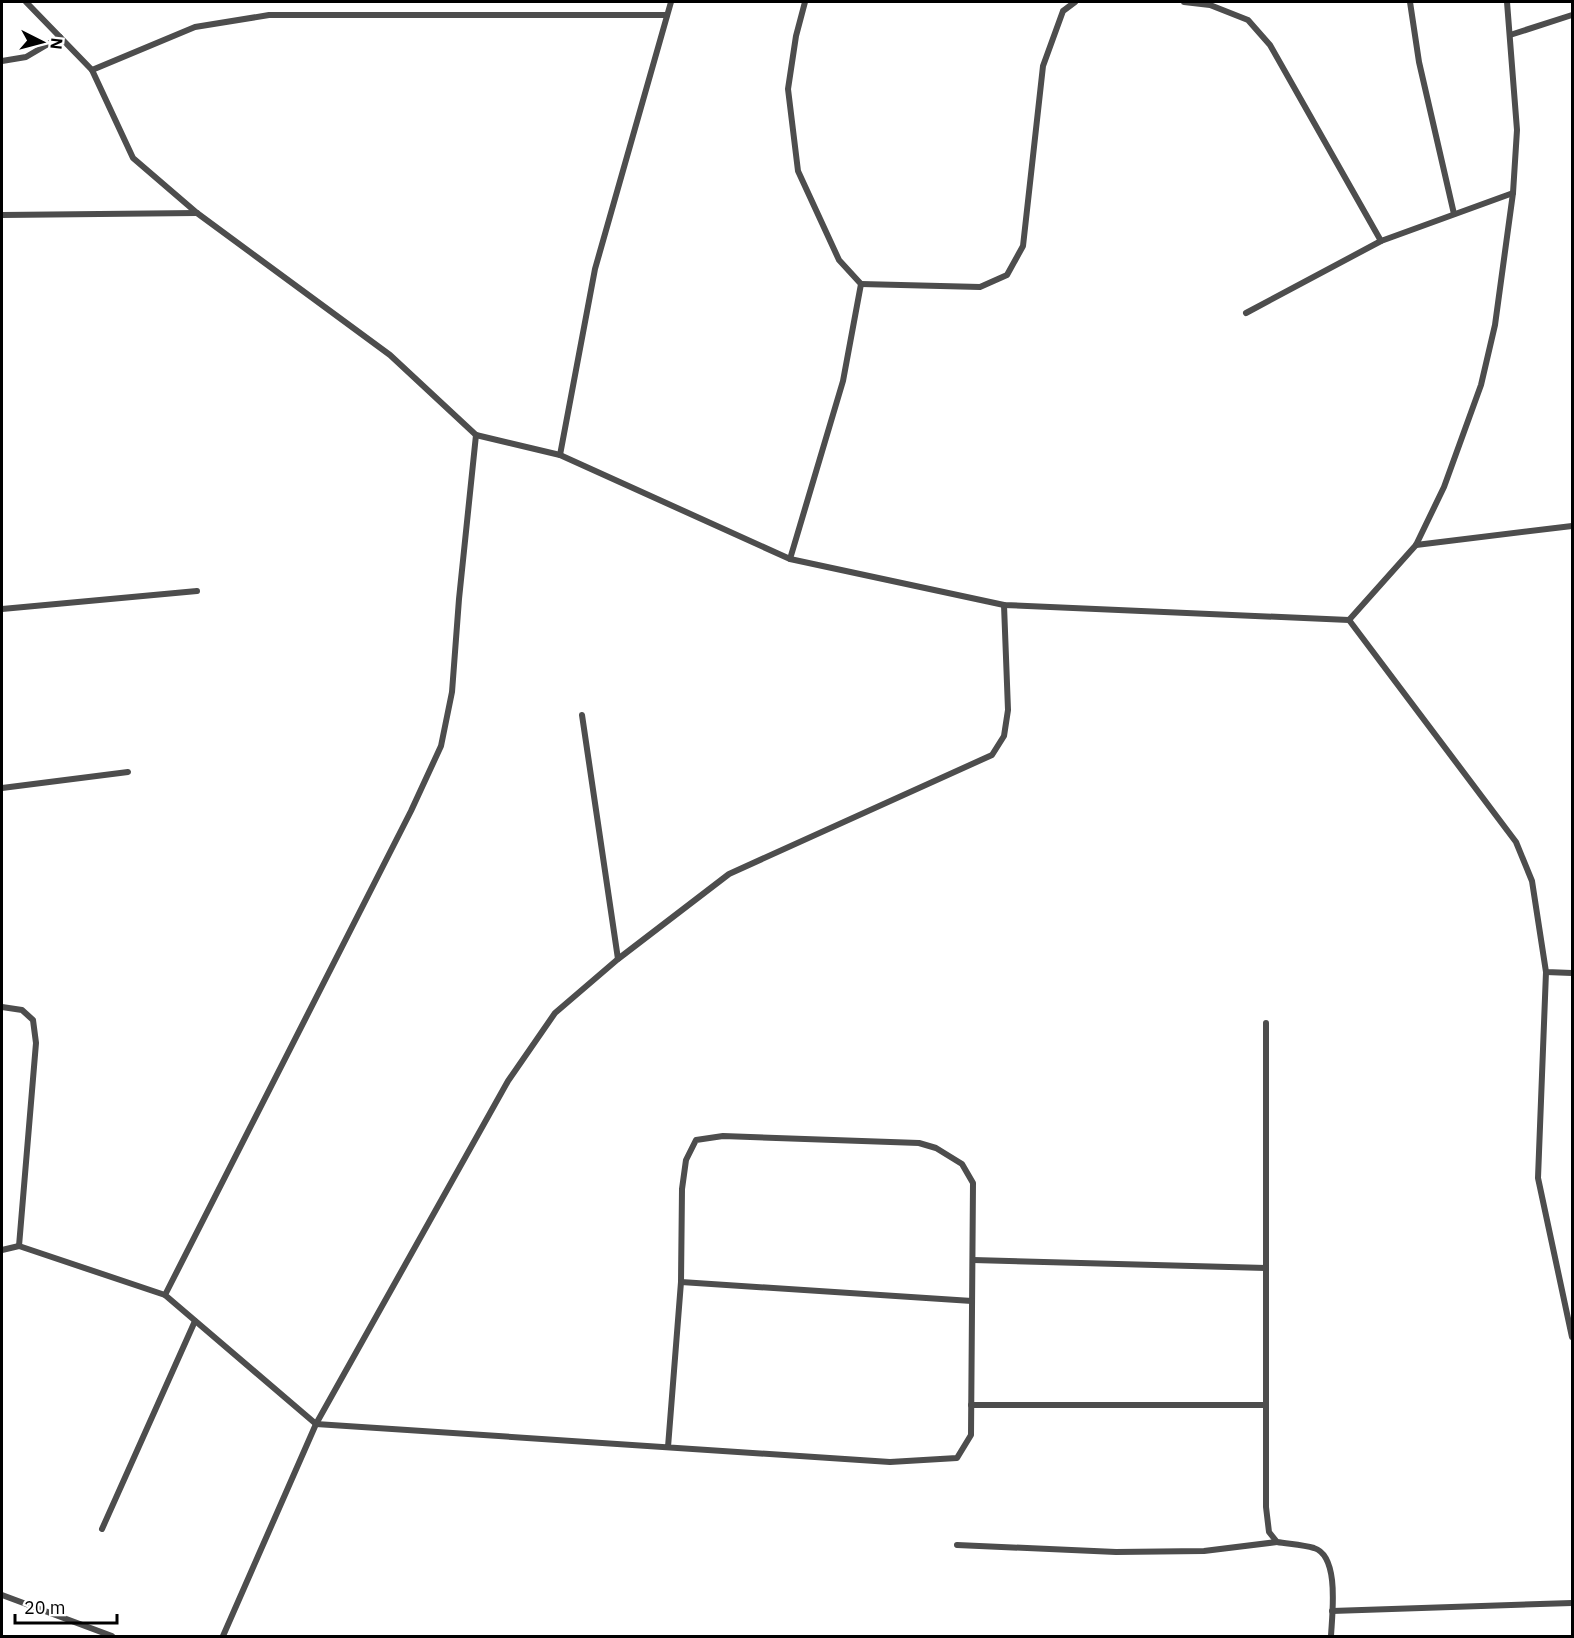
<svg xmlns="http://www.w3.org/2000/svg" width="1574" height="1638" font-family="'IBM Plex Sans',sans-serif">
  <rect width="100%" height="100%" fill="#fff"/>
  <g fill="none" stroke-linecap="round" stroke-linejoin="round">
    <g stroke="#4d4d4d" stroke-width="6">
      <path d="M26,2L92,70L133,158L197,213L390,355L476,435L560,455L790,559L1004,605L1349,620L1516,842L1532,881L1546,972L1572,973"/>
      <path d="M1184,2L1210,5L1248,20L1270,45L1381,241L1513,193"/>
      <path d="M1410,2L1419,62L1454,214"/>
      <path d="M1510,35L1572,15"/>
      <path d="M2,61L26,57L60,37"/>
      <path d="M92,70L195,27L269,15H667"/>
      <path d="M2,215L197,213"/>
      <path d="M861,284L980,287L1007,275L1023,246L1043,66L1063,11L1075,2"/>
      <path d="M1246,313L1381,241"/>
      <path d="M476,435L459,599L452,692L441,746L411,811L165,1295L316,1424L890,1462L957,1458L971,1435L973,1183L962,1164L936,1148L919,1143L723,1136L696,1140L686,1160L682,1189L681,1282L668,1447"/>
      <path d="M560,455L595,269L671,2"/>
      <path d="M1416,545L1572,526"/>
      <path d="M790,559L843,381L861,284L839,260L798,171L788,89L796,36L805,2"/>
      <path d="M2,609L197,591"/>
      <path d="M1349,620L1416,545L1444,487L1481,385L1495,325L1513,193L1517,130L1507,2"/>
      <path d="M582,715L618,959"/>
      <path d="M2,788L128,772"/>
      <path d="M1546,972L1538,1178L1572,1337"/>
      <path d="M2,1007L22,1010L33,1020L36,1043L19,1246"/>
      <path d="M1266,1023V1507L1269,1532L1277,1542C1289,1544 1303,1545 1314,1548C1340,1556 1332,1615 1331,1636"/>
      <path d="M2,1250L19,1246L165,1295"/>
      <path d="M973,1260L1266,1268"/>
      <path d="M681,1282L972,1301"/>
      <path d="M971,1405H1265"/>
      <path d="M102,1529L195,1321"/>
      <path d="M957,1545L1116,1552L1204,1551L1277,1542"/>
      <path d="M2,1595L112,1636"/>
      <path d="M1332,1611L1572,1603"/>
      <path d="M223,1636L316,1424L508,1081L555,1013L618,959L729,874L992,755L1004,736L1008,710L1004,605"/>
    </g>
  </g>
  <rect width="1574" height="1638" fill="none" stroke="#000000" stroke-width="6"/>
  <g transform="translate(42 42) rotate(96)" stroke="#ffffff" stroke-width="4.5" paint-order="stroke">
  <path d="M0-4.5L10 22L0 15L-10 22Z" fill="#000000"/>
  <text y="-9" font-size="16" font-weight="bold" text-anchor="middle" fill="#000000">N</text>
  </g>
  <path d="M15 1614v9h102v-9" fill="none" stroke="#000000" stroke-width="3"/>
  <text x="24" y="1614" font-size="18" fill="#000000" stroke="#ffffff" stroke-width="4.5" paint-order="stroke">20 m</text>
</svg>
